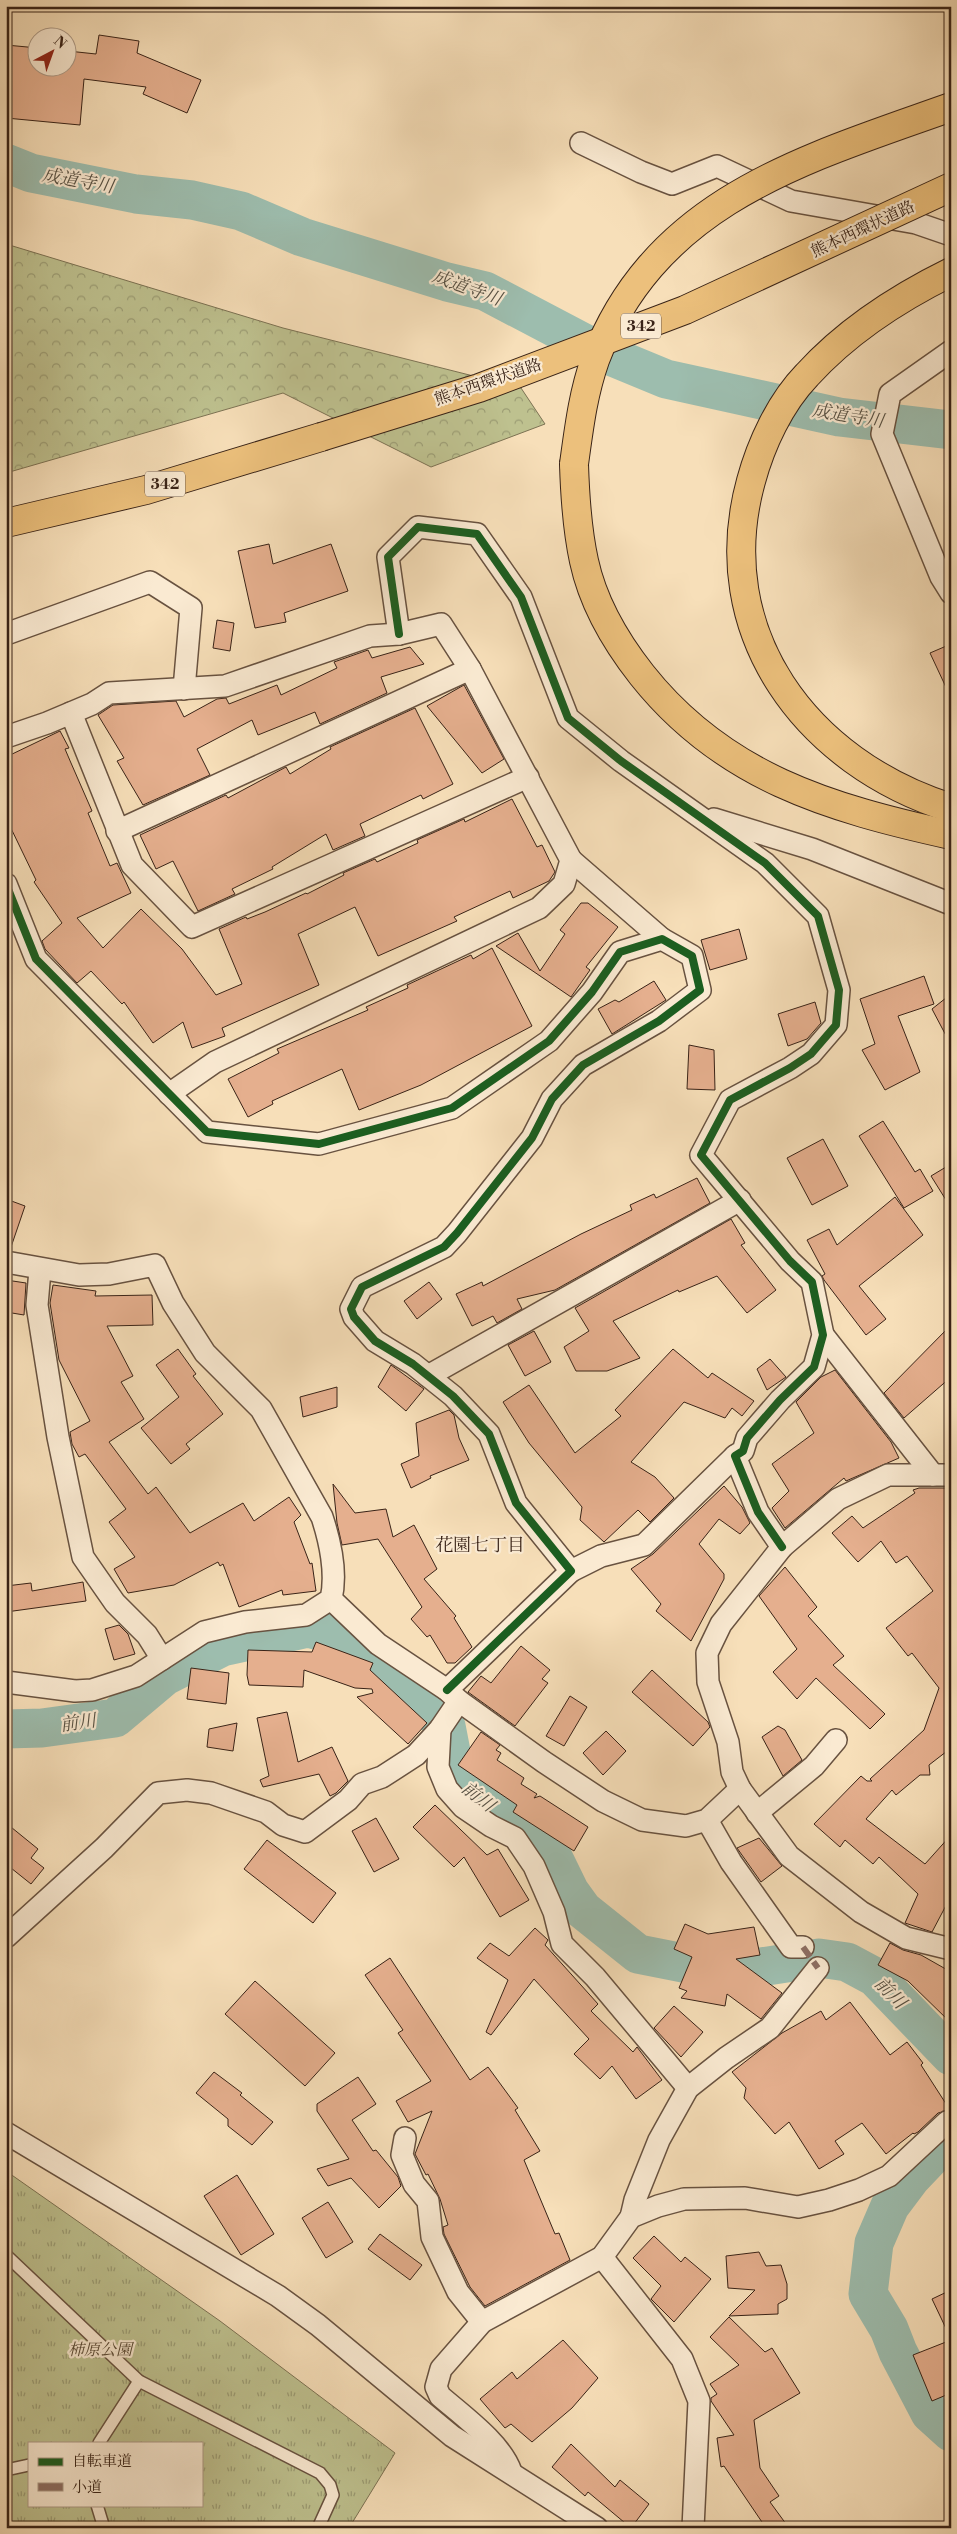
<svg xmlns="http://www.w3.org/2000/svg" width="957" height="2534" font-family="'Libre Bodoni','Noto Serif JP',serif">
  <defs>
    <pattern id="forest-crowns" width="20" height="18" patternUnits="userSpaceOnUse" patternTransform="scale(1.25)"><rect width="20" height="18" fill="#bec18f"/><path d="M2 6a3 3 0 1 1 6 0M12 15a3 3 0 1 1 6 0" fill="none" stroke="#9b9c74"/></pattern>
    <pattern id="park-tufts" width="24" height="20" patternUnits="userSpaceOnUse" patternTransform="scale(1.25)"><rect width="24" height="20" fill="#bec18f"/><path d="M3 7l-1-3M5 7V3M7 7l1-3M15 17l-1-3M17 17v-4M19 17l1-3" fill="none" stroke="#9b9c74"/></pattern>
  </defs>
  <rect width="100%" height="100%" fill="#f7dfb9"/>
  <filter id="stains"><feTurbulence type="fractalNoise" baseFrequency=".004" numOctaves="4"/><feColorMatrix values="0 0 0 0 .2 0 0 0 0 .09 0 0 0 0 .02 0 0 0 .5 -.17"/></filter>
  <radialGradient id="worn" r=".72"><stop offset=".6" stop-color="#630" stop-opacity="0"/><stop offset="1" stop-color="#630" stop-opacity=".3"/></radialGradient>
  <path fill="url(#forest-crowns)" stroke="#7c7253" d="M6,244L283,328L521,388L545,424L431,467L283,393L6,473Z"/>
  <path fill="url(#park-tufts)" stroke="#7c7253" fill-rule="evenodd" d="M6,2171L220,2321L395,2453L349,2528H6ZM29,2443H201V2505H29Z"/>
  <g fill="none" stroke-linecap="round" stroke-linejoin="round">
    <g stroke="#9dbdae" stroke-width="39">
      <path d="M6,163L31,173L136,194L192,200L241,211L302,237L447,282L485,291L603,353L666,379L839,417L951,430"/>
      <path d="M6,1729L42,1728L115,1718L165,1676L222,1647L308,1628L356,1640L446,1726L457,1783L549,1849L570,1892L583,1910L638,1954L729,1972L819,1958L847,1962L875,1977L951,2056"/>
      <path d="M951,2136L911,2178L890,2206L874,2243L868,2294L889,2329L898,2352L930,2413L951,2432"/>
    </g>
  </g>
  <g fill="#e5af8e" stroke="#392317">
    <path d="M99,35L139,41L137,53L201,80L187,113L143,94L146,87L84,79L80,125L6,118V45L38,48V68H68V51L96,54Z"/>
    <path d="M269,544L273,564L331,544L348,591L284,613L286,622L255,628L238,551Z"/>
    <path d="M217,620L234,623L230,651L213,648Z"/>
    <path d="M951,644V698L930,653Z"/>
    <path d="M410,647L424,664L381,677L387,693L320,724L315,712L258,735L252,720L197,749L210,775L143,805L117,761L124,758L98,715L113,705L176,701L184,717L217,699L226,698L229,704L277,685L281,695L337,668L334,662L368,650L372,658Z"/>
    <path d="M464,685L504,759L482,773L427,706Z"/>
    <path d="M415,708L453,784L423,799L421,795L360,824L365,836L333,850L326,834L272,867L273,869L232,889L235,894L198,911L173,861L156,869L140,835L226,795L228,798L286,767L290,774L331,749L330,747Z"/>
    <path d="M60,731L69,748L65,749L71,763L92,811L88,813L110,866L117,863L131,893L77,918L103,948L141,909L182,949L216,995L242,984L219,929L246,917L247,919L265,912L306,893L307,894L344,875L343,873L375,859L377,862L418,843L417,840L464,819L465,822L512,799L537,847L542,845L555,872L549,881L513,898L510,891L454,917L457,921L378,956L355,907L298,934L319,985L222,1028L225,1036L192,1048L183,1022L153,1043L124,1002L122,1004L91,971L77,983L45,949L42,941L62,923L34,882L36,880L6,818V757Z"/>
    <path d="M581,903H588L618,927L586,967L590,970L571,997L496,946L518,933L540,971L565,934L560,930Z"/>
    <path d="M739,929L747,959L710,970L701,940Z"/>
    <path d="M492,948L532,1026L421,1085L359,1110L342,1069L272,1101L273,1104L248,1117L228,1079L279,1053L277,1049L368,1010L366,1007L408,988L407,985L471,955L473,959Z"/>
    <path d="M924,976L934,1004L898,1016L920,1072L885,1090L862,1050L875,1044L860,999Z"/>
    <path d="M654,981L666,1000L612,1034L598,1009L615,1000L619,1002Z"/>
    <path d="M951,994V1045L932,1009Z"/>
    <path d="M815,1002L821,1023L807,1039L788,1046L778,1014Z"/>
    <path d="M689,1045L714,1050L715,1090L687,1089Z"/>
    <path d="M883,1121L915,1172L920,1169L933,1191L904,1208L859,1136Z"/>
    <path d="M823,1139L848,1186L812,1205L787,1158Z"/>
    <path d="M951,1164V1208L931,1176Z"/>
    <path d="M697,1178L710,1203L555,1290L517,1299L522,1309L497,1323L493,1316L472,1326L456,1294L482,1282L483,1286L581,1234L632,1210L630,1205L654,1194L656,1198Z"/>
    <path d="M895,1197L923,1235L859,1286L886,1319L866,1335L824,1280L822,1276L825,1274L807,1240L829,1229L837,1245Z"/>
    <path d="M6,1199L25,1206L10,1250H6Z"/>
    <path d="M731,1219L745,1243L741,1245L776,1290L747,1313L717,1276L679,1292L678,1290L613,1321L640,1358L607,1371H576L564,1347L589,1331L575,1308Z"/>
    <path d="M6,1280L26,1283L24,1315L6,1312Z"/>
    <path d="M429,1282L442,1299L417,1319L404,1301Z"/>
    <path d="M53,1285L96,1291L95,1296L152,1295L153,1325L107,1326L133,1376L121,1382L144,1419L109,1442L148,1494L156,1487L190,1533L243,1503L254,1521L289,1497L301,1515L294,1522L310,1564L312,1563L316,1591L283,1595L282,1590L239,1607L223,1564L220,1566L218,1562L174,1585L128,1593L114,1569L135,1557L109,1522L126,1509L85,1454L79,1457L72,1444L70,1432L90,1421L59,1360L50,1303Z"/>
    <path d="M951,1325V1377L904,1418L884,1393Z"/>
    <path d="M534,1331L551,1362L525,1376L508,1345Z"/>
    <path d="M178,1349L196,1374L193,1376L223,1414L186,1444L190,1449L171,1464L141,1428L179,1397L156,1365Z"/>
    <path d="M673,1349L708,1378L712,1373L754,1401L742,1416L732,1408L725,1418L684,1402L631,1462L655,1477L674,1498L650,1522L638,1510L604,1542L580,1520L582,1507L529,1443L503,1402L529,1385L575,1453L621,1416L615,1410Z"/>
    <path d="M770,1359L786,1377L767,1390L757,1369Z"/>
    <path d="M391,1365L424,1389L406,1411L378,1387Z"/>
    <path d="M835,1370L891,1442L899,1458L846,1481L844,1478L785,1528L772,1508L789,1491L772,1464L814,1433L796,1402L821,1377Z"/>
    <path d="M337,1387V1407L303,1417L300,1397Z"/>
    <path d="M449,1410L454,1415L459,1438L469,1460L430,1476L431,1478L411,1488L401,1464L419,1456L416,1423Z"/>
    <path d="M333,1484L355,1513L386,1509L393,1537L414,1525L437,1569L424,1579L456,1616L454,1618L472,1647L455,1663H447L430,1635L427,1637L411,1619L422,1607L378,1539L342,1545L337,1523Z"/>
    <path d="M724,1486L742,1507L750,1523L740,1534L719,1519L699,1544L724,1574V1579L691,1641L656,1611L661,1604L631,1569L653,1554Z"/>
    <path d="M919,1488H951V1748L929,1765L930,1775H920L896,1795L892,1790L866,1819L925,1864L951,1835V1896L932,1932L905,1923L918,1894L879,1857L873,1864L845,1840L840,1847L814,1824L861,1776L867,1781H872L870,1779L924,1730L939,1688L912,1653L908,1656L886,1628L933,1591L907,1556L896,1563L881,1541L858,1562L832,1533L852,1516L863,1528L915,1493L913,1490Z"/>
    <path d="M785,1567L817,1607L808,1616L844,1656L833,1665L885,1714L870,1729L816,1678L797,1699L773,1672L797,1649L759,1596Z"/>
    <path d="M83,1582L86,1601L6,1612V1586L31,1583L32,1591Z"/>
    <path d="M119,1625L128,1634L135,1654L114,1660L105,1629Z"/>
    <path d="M316,1642L373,1663L370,1670L427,1723L408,1744L357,1697L373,1693L372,1689L355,1688L304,1670L303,1687L249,1685L247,1675L248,1650L312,1652Z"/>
    <path d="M521,1646L550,1670L542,1679L548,1683L515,1726L468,1692L481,1676L491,1683Z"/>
    <path d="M191,1668L229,1673L226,1704L187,1699Z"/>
    <path d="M652,1670L708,1722L710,1727L693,1746L632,1692Z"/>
    <path d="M570,1696L587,1707L564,1746L546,1736Z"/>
    <path d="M287,1712L298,1762L332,1747L348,1781L336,1793L330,1796L319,1774L263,1787L260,1780L269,1776L257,1718Z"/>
    <path d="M237,1723L233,1751L207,1747L209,1729Z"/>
    <path d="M778,1726L785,1730L802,1760L783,1776L762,1737Z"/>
    <path d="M606,1731L626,1751L603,1775L583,1753Z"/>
    <path d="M481,1732L500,1745L496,1750L501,1753L497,1760L524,1778L521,1784L537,1794L534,1798L540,1796L588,1827L574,1851L513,1812L517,1805L458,1765Z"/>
    <path d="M435,1805L487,1855L498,1849L529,1900L500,1917L464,1857L454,1867L413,1827Z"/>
    <path d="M376,1818L399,1859L374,1872L352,1831Z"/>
    <path d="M6,1823L38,1849L31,1858L44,1868L31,1884L6,1864Z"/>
    <path d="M759,1838L782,1866L761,1882L737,1848Z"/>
    <path d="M267,1840L336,1893L313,1923L244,1869Z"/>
    <path d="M685,1924L708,1934L754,1927L760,1955L736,1959L782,1993L761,2019L727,1994L725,2006L681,1998L687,1991L679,1988L692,1957L674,1949Z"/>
    <path d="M535,1928L548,1940L545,1945L598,2004L591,2011L633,2052L637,2047L662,2080L636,2099L612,2066L600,2079L574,2054L589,2039L534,1979L491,2035L486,2032L508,1980L477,1958L490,1943L509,1956Z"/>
    <path d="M890,1943L903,1950L921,1955L951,1972V2023L908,1981L878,1965Z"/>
    <path d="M390,1958L470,2080L488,2067L518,2108L515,2110L540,2151L524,2160L555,2234L559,2233L570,2260L485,2306L470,2287L444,2234L443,2227L448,2225L440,2199L428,2174L426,2175L415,2154L432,2111L408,2122L396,2101L431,2081L398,2033L403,2030L365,1975Z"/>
    <path d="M255,1981L335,2053L305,2086L225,2014Z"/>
    <path d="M850,2002L890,2055L907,2042L923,2063L921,2065L950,2110L938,2113L918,2132L914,2134L913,2133L886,2154L862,2123L835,2141L844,2154L819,2169L789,2122L775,2134L744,2098L746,2088L732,2072L782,2033L821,2011L826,2020Z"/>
    <path d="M674,2006L703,2032L681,2057L654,2028Z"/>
    <path d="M214,2072L242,2093L240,2095L273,2122L252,2145L228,2126V2119L196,2093Z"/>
    <path d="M358,2077L376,2104L352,2120L373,2151L376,2150L398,2177L401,2186L379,2208L351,2178L328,2186L317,2169L349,2159L317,2111V2104Z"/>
    <path d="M237,2175L274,2234L241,2255L204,2196Z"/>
    <path d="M328,2202L353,2242L326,2258L302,2218Z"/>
    <path d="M380,2234L422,2265L410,2280L368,2249Z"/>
    <path d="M654,2236L681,2262L685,2257L711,2279L674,2322L651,2299L661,2286L633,2258Z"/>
    <path d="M759,2252L766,2266L781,2265L787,2284V2299L778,2304V2314L729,2316L755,2290L728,2288L726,2256Z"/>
    <path d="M951,2290V2339L932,2299Z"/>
    <path d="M729,2317L765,2352L772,2348L800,2393L754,2420L760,2468L779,2496L770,2502L789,2528H766L724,2466L721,2467L717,2438L734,2435L711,2401V2398L717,2394L710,2384L739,2365L710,2337Z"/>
    <path d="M563,2340L598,2378L572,2408L532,2442L511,2424L505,2428L480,2399L512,2372L517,2379Z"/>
    <path d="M951,2340V2393L932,2401L913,2355Z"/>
    <path d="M571,2444L615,2487L620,2480L649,2504L631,2528L588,2492L585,2496L552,2467Z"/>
  </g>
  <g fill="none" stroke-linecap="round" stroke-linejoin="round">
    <g stroke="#685240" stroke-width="14">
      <g id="service">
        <path d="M6,2255L139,2381L320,2473L330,2485L333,2495L318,2528"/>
        <path d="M99,2443L139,2381"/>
        <path d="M6,2470L29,2465"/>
        <path d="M97,2505L104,2528"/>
      </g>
    </g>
    <g stroke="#685240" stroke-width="24">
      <g id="minor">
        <path d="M581,143L641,172L672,184L717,166L791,201L916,223L951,235"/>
        <path d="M951,351L890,394L882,434L941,577L951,593"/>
        <path d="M6,634L150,582L191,608L184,689"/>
        <path d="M399,634L388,557L418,527L477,534L521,597L568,718L621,761L765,863L818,916L839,990L836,1025L811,1054L790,1068L730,1100L701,1155L790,1261L812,1282L823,1335L814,1367L780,1400L747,1438L743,1451L735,1456L758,1512L782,1547"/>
        <path d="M71,713L132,865L192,927L528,777"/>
        <path d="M6,737L47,723L92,704L109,693L225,686L370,636L399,634L441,624L470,669L571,860L564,884L539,908L215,1062L169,1094"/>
        <path d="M714,819L812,849L951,904"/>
        <path d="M117,831L470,669"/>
        <path d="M571,860L662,939"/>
        <path d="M6,884L36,959L207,1132L319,1144L452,1108L549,1041L592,992L620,952L662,939L692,956L700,990L659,1021L583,1065L552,1099L532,1138L457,1233L444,1247L362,1287L351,1309L354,1317L375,1341L413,1364L453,1396L489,1434L516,1503L571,1571L447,1690"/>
        <path d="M6,1262L79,1275L109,1274L155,1265L173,1303L205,1353L261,1409L322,1517C330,1541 337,1574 331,1599L306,1615L245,1622L204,1632L136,1676L92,1690L75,1691L6,1682"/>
        <path d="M40,1270L37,1305L58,1437L83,1557L115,1603L147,1635L162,1659"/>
        <path d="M823,1335L933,1475"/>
        <path d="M428,1376L740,1200"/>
        <path d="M951,1475H888L838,1499L782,1547L721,1624L707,1653L708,1682L728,1742L732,1772L740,1789L789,1856L861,1912L906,1938L951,1949"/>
        <path d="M571,1571L601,1556L644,1545L735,1456"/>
        <path d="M331,1599L378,1644L447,1690L459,1701L544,1762L603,1801L642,1820L686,1826L707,1820L740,1789"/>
        <path d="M440,1729L438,1767L447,1789L463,1807L491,1826L515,1838L534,1866L554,1912L562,1944L595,1977L688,2088"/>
        <path d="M757,1813L814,1766L836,1740"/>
        <path d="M707,1820L731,1862L791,1947H803"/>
        <path d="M6,1937L104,1848L158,1793L187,1790L211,1793L266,1812L283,1825L305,1832L348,1800L362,1784L382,1777L416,1755L440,1729L459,1701"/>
        <path d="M6,2133L278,2296L318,2325L452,2436L597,2528"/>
        <path d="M405,2138L402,2155L414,2184L428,2201L432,2237L458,2292L482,2322"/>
        <path d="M631,2217L635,2200L659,2140L688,2088L726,2058L770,2028L818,1968"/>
        <path d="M602,2257L682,2359L699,2401L693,2528"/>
        <path d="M511,2472C502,2444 463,2416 440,2396L436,2387L441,2369L482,2322L602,2257L631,2217L658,2206L684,2199L745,2198L798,2207L829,2200L859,2190L889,2176L947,2122L951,2124"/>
      </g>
    </g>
    <g stroke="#392317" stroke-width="30">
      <g id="motorway">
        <path d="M951,272C898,298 847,331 807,375C780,403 761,444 751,481C709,633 807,763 951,808"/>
        <path d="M574,464C575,497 577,529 584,561C593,603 616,642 642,675C723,777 829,808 951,835"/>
        <path d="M6,523L146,490L321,437"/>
      </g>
    </g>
    <use href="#service" stroke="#faead2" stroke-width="11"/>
    <use href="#minor" stroke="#faead2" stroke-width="21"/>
    <use href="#motorway" stroke="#ecc07c" stroke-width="28"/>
    <g stroke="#392317" stroke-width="30" stroke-linecap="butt">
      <g id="motorway-bridge">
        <path d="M321,437L479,388L685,310L951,187"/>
        <path d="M574,464C579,428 583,394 595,360C656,200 805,159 951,107"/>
      </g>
    </g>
    <use href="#motorway-bridge" stroke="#ecc07c" stroke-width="28"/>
    <path stroke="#8d6e63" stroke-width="6" stroke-dasharray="12 6" stroke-linecap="butt" d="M803,1947L818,1968"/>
    <g stroke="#faead2" stroke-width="11">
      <g id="cycleway">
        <path d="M399,634L388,557L418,527L477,534L521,597L568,718L621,761L765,863L818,916L839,990L836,1025L811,1054L790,1068L730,1100L701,1155L790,1261L812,1282L823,1335L814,1367L780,1400L747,1438L743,1451L735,1456L758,1512L782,1547"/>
        <path d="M6,884L36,959L207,1132L319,1144L452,1108L549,1041L592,992L620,952L662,939L692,956L700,990L659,1021L583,1065L552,1099L532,1138L457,1233L444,1247L362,1287L351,1309L354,1317L375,1341L413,1364L453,1396L489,1434L516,1503L571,1571L447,1690"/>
      </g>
    </g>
    <use href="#cycleway" stroke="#1b5e20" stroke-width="8"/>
  </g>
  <g text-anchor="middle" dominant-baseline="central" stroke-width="4.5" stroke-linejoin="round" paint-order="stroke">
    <g fill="#faead2" stroke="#735f4f" stroke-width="1">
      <rect x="621" y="313.5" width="40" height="25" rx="4"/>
      <rect x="145" y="471.5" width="40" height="25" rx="4"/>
    </g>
    <g font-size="15" font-weight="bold" fill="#392317">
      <text x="641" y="326">342</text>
      <text x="165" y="484">342</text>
    </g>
    <g font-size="16" fill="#392317" stroke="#faead2">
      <text transform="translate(863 229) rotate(-25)">熊本西環状道路</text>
      <text transform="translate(488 382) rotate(-19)">熊本西環状道路</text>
    </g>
    <g font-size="16" font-style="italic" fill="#5a4a35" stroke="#faead2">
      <text x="100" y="2350">柿原公園</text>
    </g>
    <g font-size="18" font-style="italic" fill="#575144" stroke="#faead2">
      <text transform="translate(78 181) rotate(10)">成道寺川</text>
      <text transform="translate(467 288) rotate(20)">成道寺川</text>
      <text transform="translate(848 416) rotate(9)">成道寺川</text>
      <text transform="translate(78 1723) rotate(-8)">前川</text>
      <text transform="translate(478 1797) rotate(38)">前川</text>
      <text transform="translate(890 1993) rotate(45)">前川</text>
    </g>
    <g font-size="18" fill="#392317" stroke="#faead2">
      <text x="480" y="1545">花園七丁目</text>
    </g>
  </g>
  <rect width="957" height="2534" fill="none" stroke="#f7dfb9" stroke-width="25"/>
  <rect x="8" y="8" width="942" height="2519" fill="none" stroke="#392317" stroke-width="2.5"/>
  <rect x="12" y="12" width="932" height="2509" fill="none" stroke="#392317"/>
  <rect x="28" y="2442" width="175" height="65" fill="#faead2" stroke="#ad9a87"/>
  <rect x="38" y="2458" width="25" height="8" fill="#1b5e20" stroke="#ad9a87"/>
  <text x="72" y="2466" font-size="15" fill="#392317">自転車道</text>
  <rect x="38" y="2483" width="25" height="8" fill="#8d6e63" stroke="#ad9a87"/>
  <text x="72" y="2492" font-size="15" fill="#392317">小道</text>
  <g transform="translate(52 52) rotate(41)"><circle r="24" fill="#faead2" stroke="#ad9a87"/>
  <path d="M0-4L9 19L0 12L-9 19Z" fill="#8f2418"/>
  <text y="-8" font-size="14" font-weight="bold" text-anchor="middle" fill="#392317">N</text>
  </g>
  <rect width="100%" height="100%" filter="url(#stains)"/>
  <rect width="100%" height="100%" fill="url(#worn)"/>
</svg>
